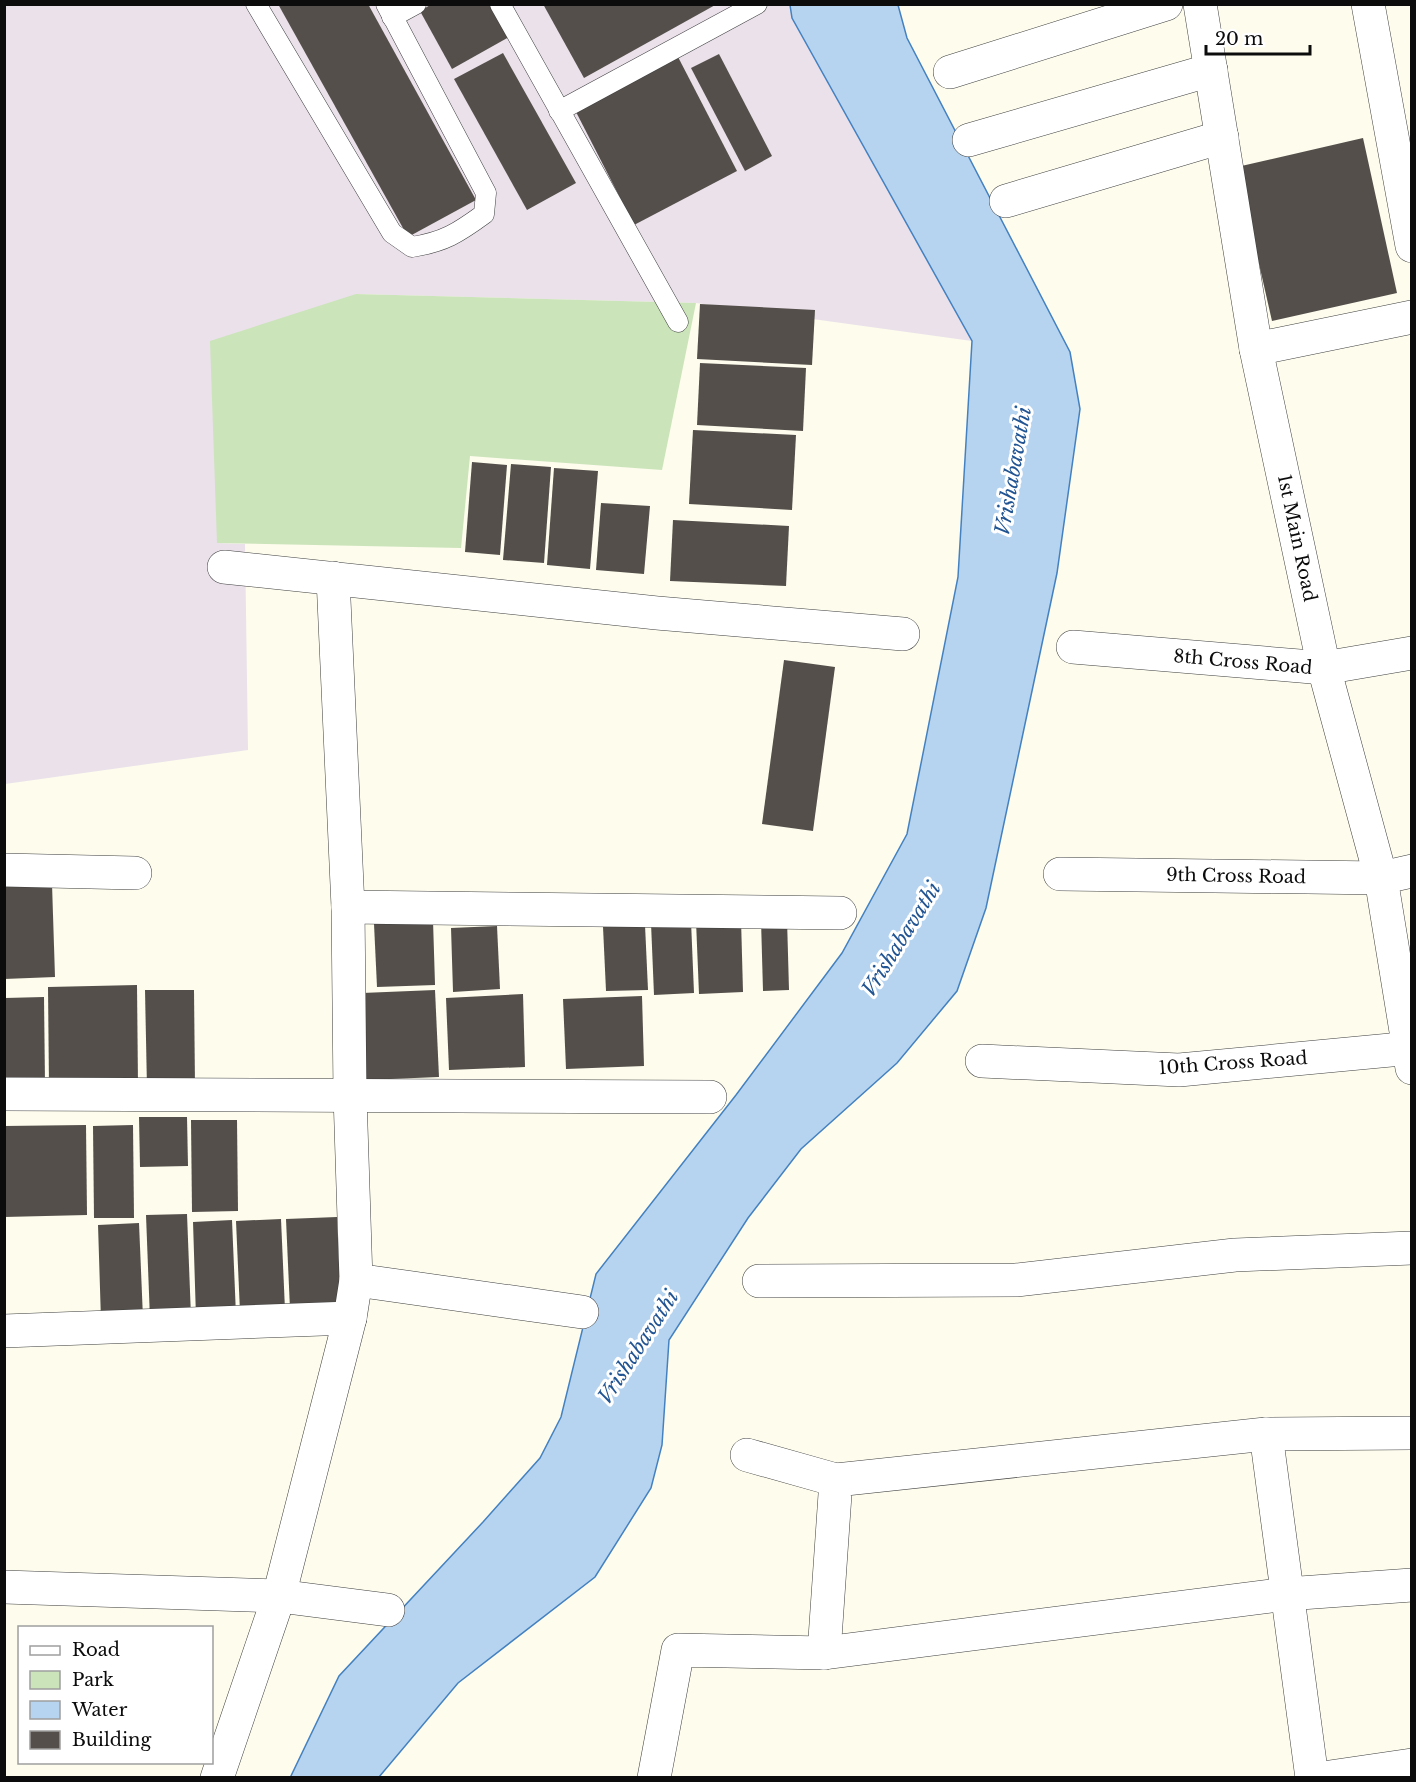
<svg xmlns="http://www.w3.org/2000/svg" width="1416" height="1782" font-family="'Libre Baskerville',serif">
  <rect width="100%" height="100%" fill="#fdfced"/>
  <path fill="#eae1ea" d="M4,5H790L792,18L972,341L696,303L356,294L217,543L245,544L248,750L5,784Z"/>
  <path fill="#cbe4ba" d="M356,294L696,303L662,470L470,456L461,548L217,543L210,341Z"/>
  <path fill="#b6d4f0" stroke="#4481c0" stroke-width="1.5" d="M790,5H898L907,38L1070,352L1080,409L1057,573L986,908L957,991L897,1063L801,1149L748,1218L669,1340L662,1445L651,1488L595,1577L458,1683L379,1777L290,1778L339,1676L483,1522L540,1458L561,1417L596,1274L736,1095L842,953L907,834L958,577L972,341L792,18Z"/>
  <g fill="#544f4a">
    <path d="M278,4H368L476,200L408,237Z"/>
    <path d="M432,4H491L509,37L452,69L420,11Z"/>
    <path d="M543,4H717L584,78Z"/>
    <path d="M503,53L576,183L527,210L454,79Z"/>
    <path d="M719,54L772,156L745,171L691,68Z"/>
    <path d="M677,55L737,171L634,225L574,108Z"/>
    <path d="M1363,138L1397,293L1272,321L1237,167Z"/>
    <path d="M700,304L815,310L812,365L697,359Z"/>
    <path d="M700,363L806,368L803,431L697,425Z"/>
    <path d="M693,430L796,435L792,510L689,504Z"/>
    <path d="M472,462L507,465L500,555L465,552Z"/>
    <path d="M511,464L551,467L544,563L503,560Z"/>
    <path d="M554,468L598,471L590,569L547,565Z"/>
    <path d="M601,503L650,506L644,574L596,570Z"/>
    <path d="M673,520L789,526L786,586L670,581Z"/>
    <path d="M784,660L835,667L813,831L762,824Z"/>
    <path d="M52,884L55,977L4,979V886Z"/>
    <path d="M741,919L743,992L699,994L696,921Z"/>
    <path d="M787,919L789,990L763,991L761,920Z"/>
    <path d="M433,921L435,985L377,987L374,924Z"/>
    <path d="M691,921L694,993L654,995L651,923Z"/>
    <path d="M645,925L648,990L606,991L603,927Z"/>
    <path d="M497,926L500,989L453,992L451,928Z"/>
    <path d="M137,985L138,1085L49,1086L48,987Z"/>
    <path d="M145,990H194L195,1086L147,1088Z"/>
    <path d="M435,990L439,1077L366,1080L362,993Z"/>
    <path d="M523,994L525,1067L449,1070L446,998Z"/>
    <path d="M642,996L644,1066L566,1069L563,999Z"/>
    <path d="M44,997L45,1084H5V998Z"/>
    <path d="M139,1117H187L188,1166L140,1167Z"/>
    <path d="M191,1120H237L238,1211L192,1212Z"/>
    <path d="M86,1125L87,1215L4,1217V1126Z"/>
    <path d="M133,1125L134,1218H94L93,1126Z"/>
    <path d="M187,1214L191,1317L150,1319L146,1215Z"/>
    <path d="M337,1217L341,1308L290,1309L286,1219Z"/>
    <path d="M281,1219L285,1310L240,1312L236,1221Z"/>
    <path d="M232,1220L236,1315L196,1317L193,1222Z"/>
    <path d="M139,1223L143,1318L101,1320L98,1225Z"/>
  </g>
  <g fill="none" stroke-linecap="round" stroke-linejoin="round">
    <g stroke="#3f3f3f" stroke-width="21">
      <g id="service">
        <path d="M256,4L392,233L412,247C444,242 458,233 484,214L486,193L386,4"/>
        <path d="M500,4L678,322"/>
        <path d="M392,17L416,4"/>
        <path d="M559,111L757,4"/>
      </g>
    </g>
    <g stroke="#3f3f3f" stroke-width="34">
      <g id="minor">
        <path d="M1200,4L1256,349L1324,668L1381,878L1412,1068"/>
        <path d="M1368,4L1412,246"/>
        <path d="M950,72L1166,4"/>
        <path d="M969,140L1211,70"/>
        <path d="M1006,201L1222,137"/>
        <path d="M1256,349L1412,317"/>
        <path d="M224,567L657,613L903,634"/>
        <path d="M333,578L348,907"/>
        <path d="M1073,647L1324,668L1412,653"/>
        <path d="M4,870L135,873"/>
        <path d="M1060,874L1381,878L1412,871"/>
        <path d="M982,1061L1179,1070L1412,1048"/>
        <path d="M4,1094L710,1097"/>
        <path d="M356,1280L582,1312"/>
        <path d="M759,1281L1016,1280L1235,1255L1412,1248"/>
        <path d="M4,1331L350,1318L356,1280L350,1095L348,907L840,913"/>
        <path d="M1266,1434L1312,1778"/>
        <path d="M747,1455L836,1480"/>
        <path d="M4,1587L279,1596L388,1610"/>
        <path d="M824,1653L836,1480L1266,1434L1412,1433"/>
        <path d="M217,1778L279,1596L350,1318"/>
        <path d="M654,1778L678,1650L824,1653L1286,1594L1412,1585"/>
        <path d="M1323,1778L1412,1765"/>
      </g>
    </g>
    <use href="#service" stroke="#fff" stroke-width="20"/>
    <use href="#minor" stroke="#fff" stroke-width="33"/>
  </g>
  <g text-anchor="middle" dominant-baseline="central" stroke-width="6" stroke-linejoin="round" paint-order="stroke">
    <g font-size="18" fill="#0c0c0c" stroke="#fff">
      <text transform="translate(1297 538) rotate(78)">1st Main Road</text>
      <text transform="translate(1243 662) rotate(5)">8th Cross Road</text>
      <text transform="translate(1236 876) rotate(1)">9th Cross Road</text>
      <text transform="translate(1233 1063) rotate(-4)">10th Cross Road</text>
    </g>
    <g font-size="20" font-style="italic" fill="#215492" stroke="#fff">
      <text transform="translate(1013 471) rotate(-80)">Vrishabavathi</text>
      <text transform="translate(901 939) rotate(-58)">Vrishabavathi</text>
      <text transform="translate(638 1347) rotate(-57)">Vrishabavathi</text>
    </g>
  </g>
  <rect width="1416" height="1782" fill="none" stroke="#0c0c0c" stroke-width="12"/>
  <rect x="18" y="1626" width="195" height="138" fill="#ffffff" stroke="#9e9e9e" stroke-width="1.5"/>
  <rect x="30" y="1646" width="30" height="9" fill="#ffffff" stroke="#9e9e9e" stroke-width="1.5"/>
  <text x="72" y="1656" font-size="18" fill="#0c0c0c">Road</text>
  <rect x="30" y="1671" width="30" height="18" fill="#cbe4ba" stroke="#9e9e9e" stroke-width="1.5"/>
  <text x="72" y="1686" font-size="18" fill="#0c0c0c">Park</text>
  <rect x="30" y="1701" width="30" height="18" fill="#b6d4f0" stroke="#9e9e9e" stroke-width="1.5"/>
  <text x="72" y="1716" font-size="18" fill="#0c0c0c">Water</text>
  <rect x="30" y="1731" width="30" height="18" fill="#544f4a" stroke="#9e9e9e" stroke-width="1.5"/>
  <text x="72" y="1746" font-size="18" fill="#0c0c0c">Building</text>
  <path d="M1206 45v9h104v-9" fill="none" stroke="#0c0c0c" stroke-width="3"/>
  <text x="1215" y="45" font-size="18" fill="#0c0c0c" stroke="#ffffff" stroke-width="4.5" paint-order="stroke">20 m</text>
</svg>
